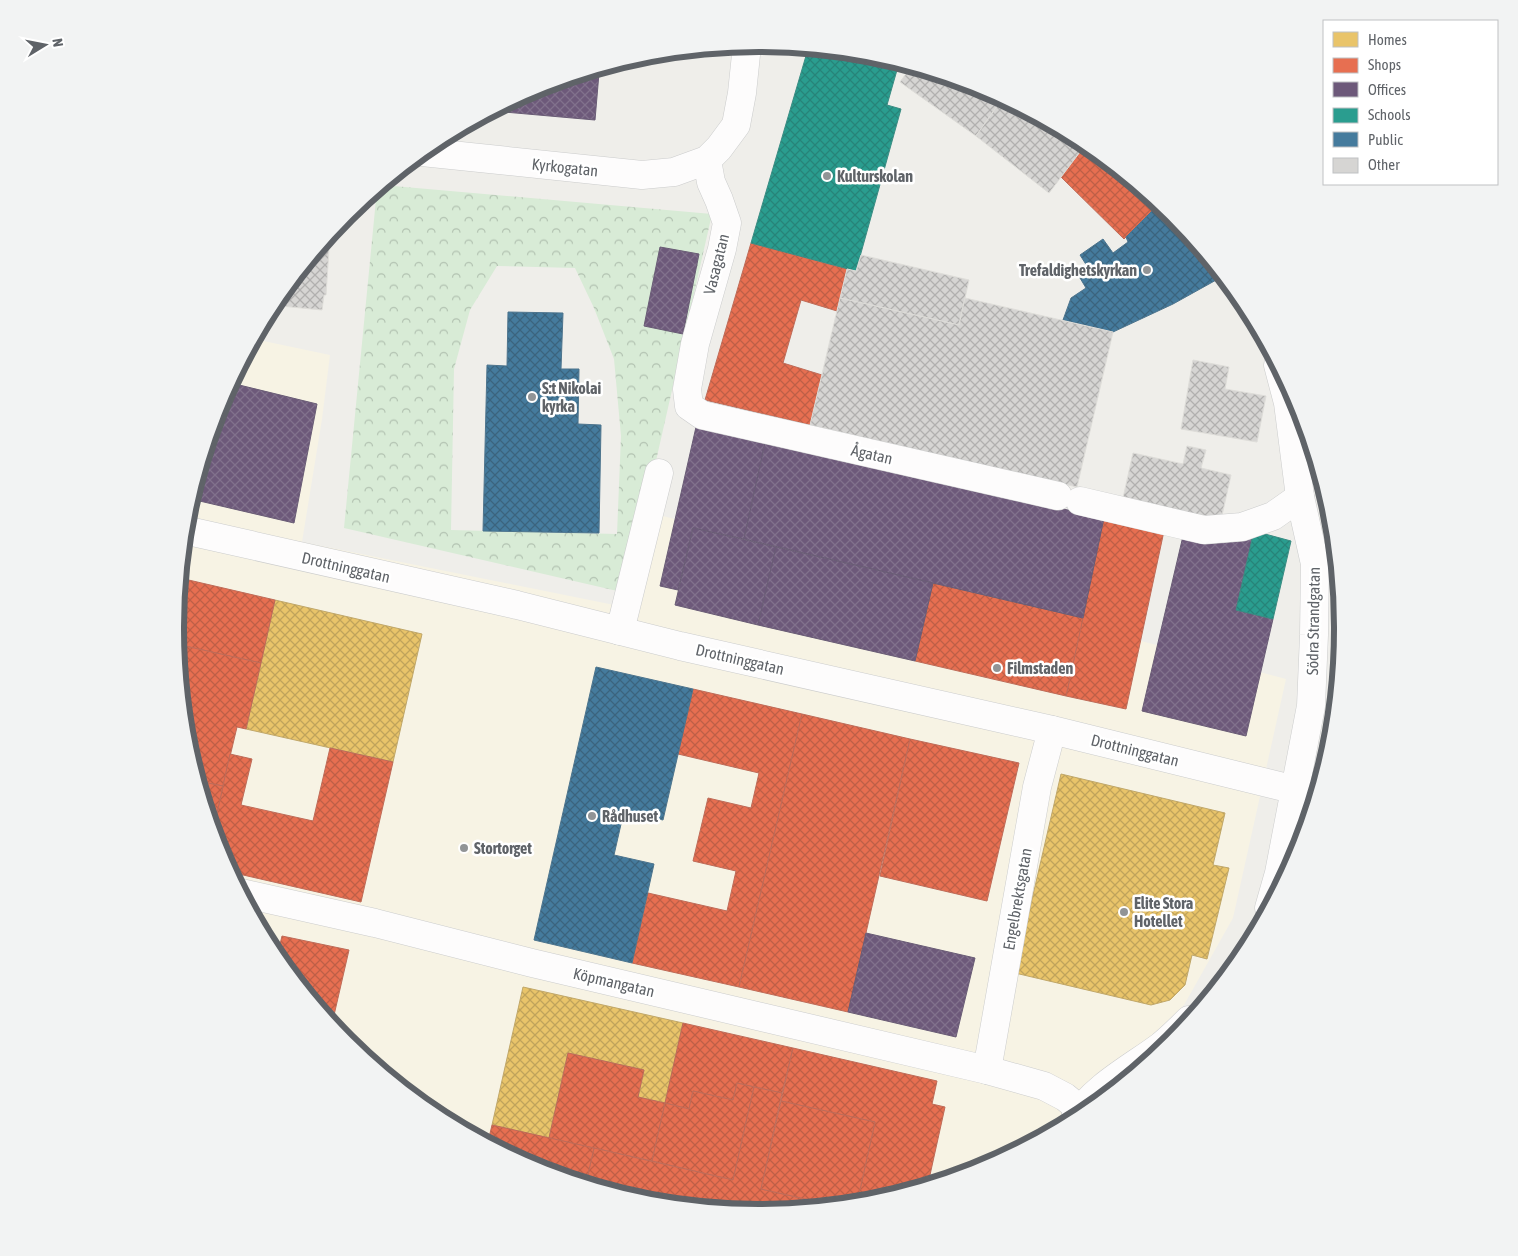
<svg xmlns="http://www.w3.org/2000/svg" width="1518" height="1256" font-family="'Asap Condensed',sans-serif">
  <defs>
    <pattern id="park-crowns" width="20" height="18" patternUnits="userSpaceOnUse" patternTransform="scale(1.25)"><rect width="20" height="18" fill="#d8ebd6"/><path d="M2 6a3 3 0 1 1 6 0M12 15a3 3 0 1 1 6 0" fill="none" stroke="#b2c2b1"/></pattern>
    <pattern id="homes-cross-hatch" width="8" height="8" patternUnits="userSpaceOnUse" patternTransform="scale(1.25)"><rect width="8" height="8" fill="#e9c46a"/><path d="M0 0l8 8M0 8l8-8" fill="none" stroke="#c0a35b"/></pattern>
    <pattern id="shops-cross-hatch" width="8" height="8" patternUnits="userSpaceOnUse" patternTransform="scale(1.25)"><rect width="8" height="8" fill="#e76f51"/><path d="M0 0l8 8M0 8l8-8" fill="none" stroke="#be5f47"/></pattern>
    <pattern id="offices-cross-hatch" width="8" height="8" patternUnits="userSpaceOnUse" patternTransform="scale(1.25)"><rect width="8" height="8" fill="#6d597a"/><path d="M0 0l8 8M0 8l8-8" fill="none" stroke="#81718c"/></pattern>
    <pattern id="schools-cross-hatch" width="8" height="8" patternUnits="userSpaceOnUse" patternTransform="scale(1.25)"><rect width="8" height="8" fill="#2a9d8f"/><path d="M0 0l8 8M0 8l8-8" fill="none" stroke="#278479"/></pattern>
    <pattern id="public-cross-hatch" width="8" height="8" patternUnits="userSpaceOnUse" patternTransform="scale(1.25)"><rect width="8" height="8" fill="#457b9d"/><path d="M0 0l8 8M0 8l8-8" fill="none" stroke="#3b647e"/></pattern>
    <pattern id="building-cross-hatch" width="8" height="8" patternUnits="userSpaceOnUse" patternTransform="scale(1.25)"><rect width="8" height="8" fill="#d6d5d3"/><path d="M0 0l8 8M0 8l8-8" fill="none" stroke="#b1b0af"/></pattern>
  </defs>
  <rect width="100%" height="100%" fill="#efeeea"/>
  <path fill="#f7f3e4" d="M254,339L330,355L322,419L302,542L639,610L663,516L1286,679L1233,918L1184,1005L1050,1132L982,1168L873,1201L759,1212L645,1201L535,1168L434,1114L346,1041L273,952L219,851L186,742L175,628L186,514L219,404Z"/>
  <path fill="url(#park-crowns)" fill-rule="evenodd" d="M382,185L712,214L626,593L344,528L377,189ZM497,266L575,268L594,308L614,359L621,436L617,534L451,530L454,369L470,310Z"/>
  <g fill="url(#homes-cross-hatch)" stroke="#c0a769">
    <path d="M275,600L422,634L393,762L246,729Z"/>
    <path d="M1061,774L1225,813L1213,865L1229,868L1207,959L1192,955L1185,985L1170,1000L1151,1005L1015,973Z"/>
    <path d="M523,987L683,1023L665,1103L638,1097L644,1070L568,1053L549,1138L492,1125Z"/>
  </g>
  <g fill="url(#shops-cross-hatch)" stroke="#be6b58">
    <path d="M1086,144L1159,204L1124,239L1061,177Z"/>
    <path d="M751,243L847,269L837,311L801,300L783,363L822,375L810,425L705,400Z"/>
    <path d="M1104,518L1164,531L1126,709L1066,696Z"/>
    <path d="M180,578L275,600L261,663L176,644L175,628Z"/>
    <path d="M933,583L1083,618L1066,696L915,661Z"/>
    <path d="M176,644L261,663L246,729L237,727L223,786L198,781L186,742Z"/>
    <path d="M693,689L802,714L739,987L632,963L648,893L727,911L736,871L693,861L708,798L751,808L759,773L678,754Z"/>
    <path d="M802,714L910,739L848,1012L739,987Z"/>
    <path d="M910,739L1019,763L987,901L880,876Z"/>
    <path d="M330,748L393,762L361,902L230,872L219,851L213,831L230,754L252,759L241,805L313,821Z"/>
    <path d="M198,781L223,786L213,831Z"/>
    <path d="M282,936L349,950L332,1024L277,957Z"/>
    <path d="M683,1023L793,1048L782,1093L737,1083L733,1100L693,1091L689,1109L665,1103Z"/>
    <path d="M793,1048L937,1081L932,1104L945,1107L928,1184L873,1201L857,1203L875,1122L781,1101Z"/>
    <path d="M568,1053L644,1070L638,1097L665,1103L652,1161L549,1138Z"/>
    <path d="M737,1083L754,1087L733,1180L652,1161L665,1103L689,1109L693,1091L733,1100Z"/>
    <path d="M754,1087L782,1093L761,1189L832,1205L759,1212L645,1201L586,1183L594,1148L733,1180Z"/>
    <path d="M781,1101L875,1122L857,1203L832,1205L761,1189Z"/>
    <path d="M492,1125L594,1148L586,1183L535,1168L488,1142Z"/>
  </g>
  <g fill="url(#offices-cross-hatch)" stroke="#695c75">
    <path d="M588,72L599,73L595,120L493,111L536,88Z"/>
    <path d="M660,247L699,254L683,334L644,326Z"/>
    <path d="M231,383L317,404L294,523L191,499L219,404Z"/>
    <path d="M696,427L765,443L744,539L693,528L678,590L660,586Z"/>
    <path d="M765,443L1104,518L1083,618L744,539Z"/>
    <path d="M693,528L776,547L758,625L675,605Z"/>
    <path d="M1253,535L1236,610L1273,619L1246,736L1142,711L1183,536Z"/>
    <path d="M776,547L933,583L915,661L758,625Z"/>
    <path d="M866,933L975,958L956,1037L848,1012Z"/>
  </g>
  <g fill="url(#schools-cross-hatch)" stroke="#3a8c83">
    <path d="M808,49L873,55L899,63L887,105L901,109L856,271L751,243Z"/>
    <path d="M1265,534L1291,541L1273,619L1236,610L1253,535Z"/>
  </g>
  <g fill="url(#public-cross-hatch)" stroke="#4d748d">
    <path d="M1159,204L1172,215L1183,228L1218,279L1173,304L1113,332L1063,320L1071,298L1086,288L1077,273L1087,266L1080,255L1103,239L1113,253L1128,242L1126,237Z"/>
    <path d="M508,312L563,313L561,369H579L578,424L601,425L599,533L483,531L487,365L507,366Z"/>
    <path d="M596,667L693,689L663,820L624,811L614,855L654,864L632,963L534,940Z"/>
  </g>
  <g fill="url(#building-cross-hatch)" stroke="#deddd9">
    <path d="M911,67L983,88L1002,99L976,136L900,82Z"/>
    <path d="M1002,99L1086,144L1049,193L976,136Z"/>
    <path d="M330,234L326,295H324L322,310L281,306L282,292Z"/>
    <path d="M861,255L969,280L959,325L840,298L847,269L856,271Z"/>
    <path d="M840,298L959,325L965,298L1113,332L1077,487L810,425Z"/>
    <path d="M1193,360L1229,367L1225,389L1266,396L1257,442L1181,429Z"/>
    <path d="M1187,446L1206,450L1201,468L1231,475L1221,520L1123,498L1133,453L1183,464Z"/>
  </g>
  <g fill="none" stroke-linecap="round" stroke-linejoin="round">
    <g stroke="#cbcccc" stroke-width="29">
      <g id="minor">
        <path d="M422,152L642,175L674,172L707,160L719,148L736,125L742,93L747,45"/>
        <path d="M707,160L711,182L719,200L727,223L722,249L695,344L687,389L689,406L702,415L1058,496"/>
        <path d="M1080,501L1204,530L1242,527L1273,516L1300,497"/>
        <path d="M184,530L517,605L680,646L1052,730L1316,795"/>
        <path d="M620,631L659,473"/>
        <path d="M241,893L375,923L532,963L987,1070L1044,1086L1065,1097L1081,1110"/>
        <path d="M1269,908L1279,873L1311,706L1314,635L1315,564L1300,497L1288,403L1278,365"/>
        <path d="M987,1070L1037,787L1052,730"/>
        <path d="M1075,1118C1094,1087 1133,1067 1161,1046C1171,1038 1180,1029 1189,1020"/>
      </g>
    </g>
    <use href="#minor" stroke="#fdfcfc" stroke-width="28"/>
  </g>
  <g fill="#919496" stroke="#fff" stroke-width="2">
    <circle cx="827" cy="176" r="5"/>
    <circle cx="1147" cy="270" r="5"/>
    <circle cx="532" cy="397" r="5"/>
    <circle cx="997" cy="668" r="5"/>
    <circle cx="592" cy="816" r="5"/>
    <circle cx="464" cy="848" r="5"/>
    <circle cx="1124" cy="912" r="5"/>
  </g>
  <g text-anchor="middle" dominant-baseline="central" stroke-width="5" stroke-linejoin="round" paint-order="stroke">
    <g font-size="16" fill="#5f6368" stroke="#fff">
      <text transform="translate(565 167) rotate(6)">Kyrkogatan</text>
      <text transform="translate(716 264) rotate(-76)">Vasagatan</text>
      <text transform="translate(872 454) rotate(13)">Ågatan</text>
      <text transform="translate(346 567) rotate(13)">Drottninggatan</text>
      <text transform="translate(1313 621) rotate(-89)">Södra Strandgatan</text>
      <text transform="translate(740 659) rotate(13)">Drottninggatan</text>
      <text transform="translate(1135 750) rotate(14)">Drottninggatan</text>
      <text transform="translate(1017 899) rotate(-80)">Engelbrektsgatan</text>
      <text transform="translate(614 982) rotate(13)">Köpmangatan</text>
    </g>
    <g font-size="16" font-weight="bold" fill="#5f6368" stroke="#fff" text-anchor="start">
      <text x="837" y="176">Kulturskolan</text>
      <text x="1137" y="270" text-anchor="end">Trefaldighetskyrkan</text>
      <text x="542" y="388">S:t Nikolai<tspan x="542" dy="18">kyrka</tspan></text>
      <text x="1007" y="668">Filmstaden</text>
      <text x="602" y="816">Rådhuset</text>
      <text x="474" y="848">Stortorget</text>
      <text x="1134" y="903">Elite Stora<tspan x="1134" dy="18">Hotellet</tspan></text>
    </g>
  </g>
  <path d="M0 0H1518V1256H0ZM759 52H759A575 575 0 0 1 1334 627V629A575 575 0 0 1 759 1204H759A575 575 0 0 1 184 629V627A575 575 0 0 1 759 52Z" fill="#f2f3f3" fill-rule="evenodd"/>
  <path fill="none" stroke="#5f6368" stroke-width="6" d="M759 52H759A575 575 0 0 1 1334 627V629A575 575 0 0 1 759 1204H759A575 575 0 0 1 184 629V627A575 575 0 0 1 759 52Z"/>
  <rect x="1323" y="20" width="175" height="165" fill="#ffffff" stroke="#bfc1c3"/>
  <rect x="1333" y="32" width="25" height="15" fill="#e9c46a" stroke="#bfc1c3"/>
  <text x="1368" y="45" font-size="15" fill="#5f6368">Homes</text>
  <rect x="1333" y="58" width="25" height="15" fill="#e76f51" stroke="#bfc1c3"/>
  <text x="1368" y="70" font-size="15" fill="#5f6368">Shops</text>
  <rect x="1333" y="82" width="25" height="15" fill="#6d597a" stroke="#bfc1c3"/>
  <text x="1368" y="95" font-size="15" fill="#5f6368">Offices</text>
  <rect x="1333" y="108" width="25" height="15" fill="#2a9d8f" stroke="#bfc1c3"/>
  <text x="1368" y="120" font-size="15" fill="#5f6368">Schools</text>
  <rect x="1333" y="132" width="25" height="15" fill="#457b9d" stroke="#bfc1c3"/>
  <text x="1368" y="145" font-size="15" fill="#5f6368">Public</text>
  <rect x="1333" y="158" width="25" height="15" fill="#d6d5d3" stroke="#bfc1c3"/>
  <text x="1368" y="170" font-size="15" fill="#5f6368">Other</text>
  <g transform="translate(45 45) rotate(80)" stroke="#ffffff" stroke-width="4" paint-order="stroke">
  <path d="M0-4L9 19L0 12L-9 19Z" fill="#5f6368"/>
  <text y="-8" font-size="14" font-weight="bold" text-anchor="middle" fill="#5f6368">N</text>
  </g>
</svg>
